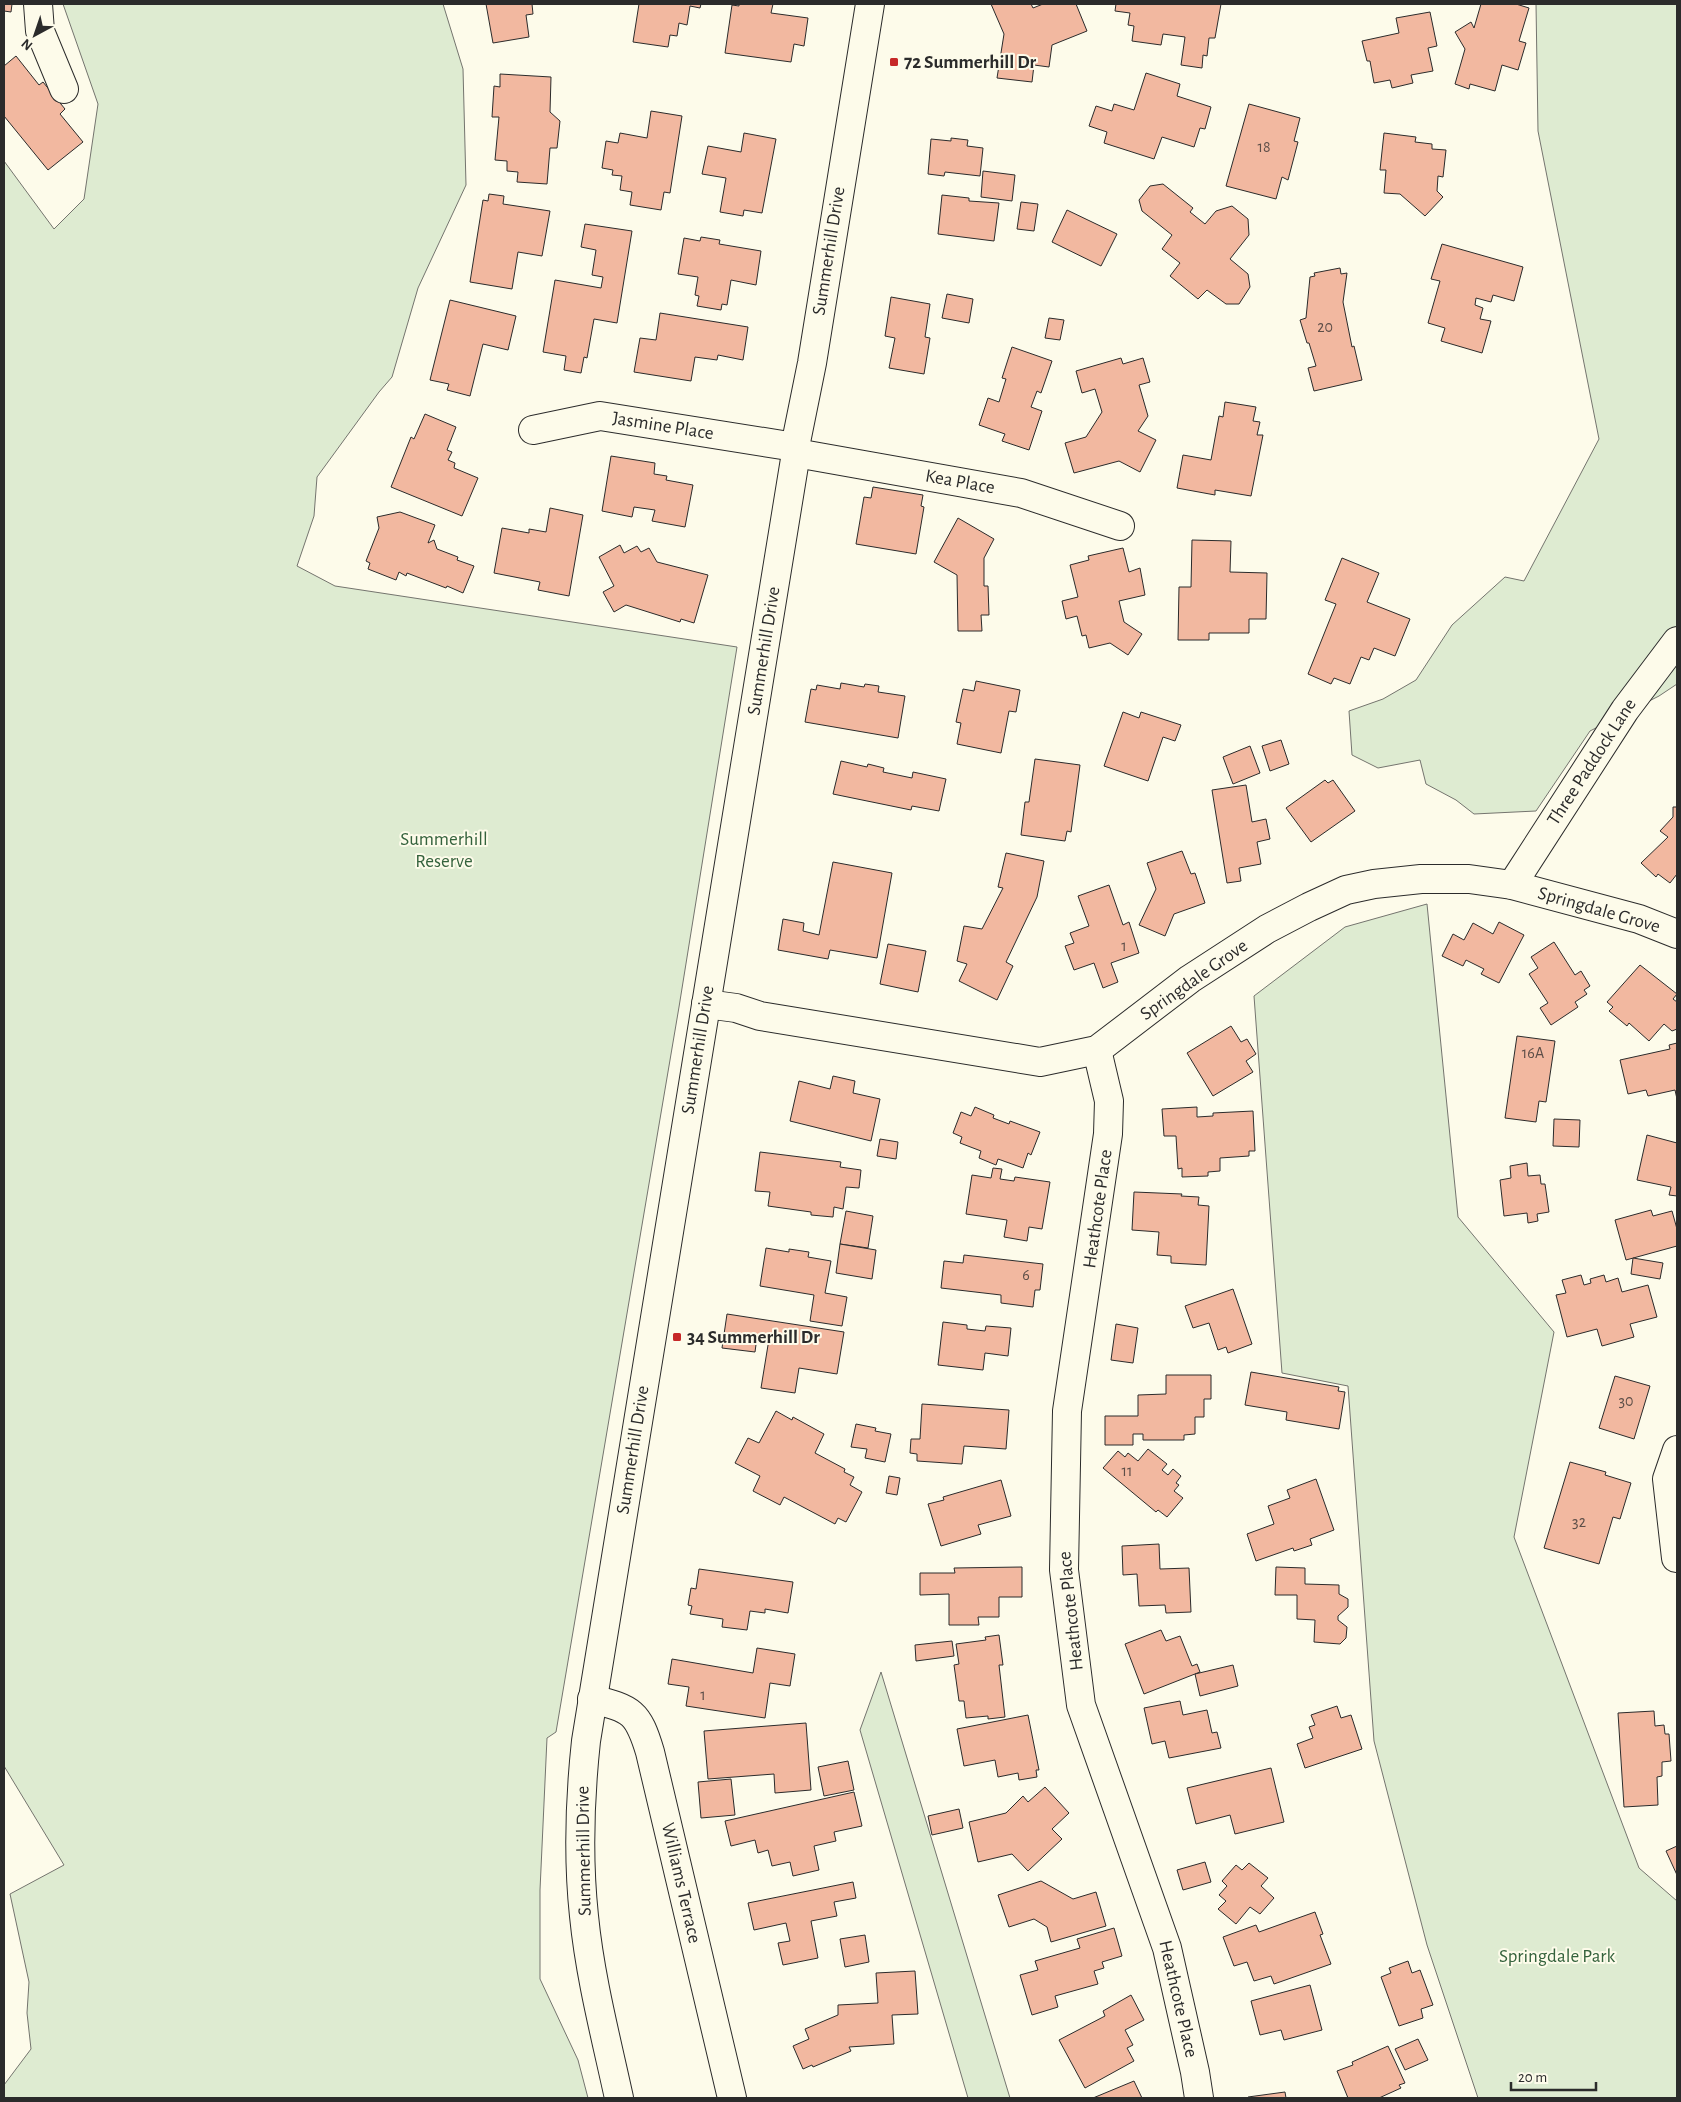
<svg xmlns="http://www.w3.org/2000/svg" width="1681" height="2102" font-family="'Alegreya Sans',sans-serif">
  <rect width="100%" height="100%" fill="#fdfbea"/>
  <g fill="#deebd1" stroke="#74746e">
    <path d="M63,4H443L463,69L466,185L418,288L392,377L379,392L317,477L314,516L297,566L335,586L737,647L679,1007L556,1732L547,1738L540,1890V1979L578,2060L588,2098H4V2085L31,2049L27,2013L29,1982L10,1894L64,1865L4,1766V161L54,229L84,199L98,104Z"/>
    <path d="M1536,4H1677V684L1659,696L1590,731L1536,811L1474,814L1456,800L1426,784L1420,760L1378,768L1352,755L1349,711L1383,699L1416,680L1452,625L1505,577L1524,581L1599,439L1538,131Z"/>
    <path d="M1427,904L1458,1217L1554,1332L1514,1537L1639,1868L1677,1901V2098H1478L1427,1945L1374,1741L1348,1386L1282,1373L1254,996L1345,927Z"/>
    <path d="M881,1672L1010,2098H968L860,1730Z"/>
  </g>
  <g fill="#f2b8a0" stroke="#2b2b2b">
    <path d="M4,4H12L11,12L4,11Z"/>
    <path d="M486,4H532L533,14L526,15L529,37L493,43Z"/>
    <path d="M639,4H701L700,8L690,6L687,25L679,23L677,36L670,35L668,47L633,42Z"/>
    <path d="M739,4H773L771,13L808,18L804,46L794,44L791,62L725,53L732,5L739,6Z"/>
    <path d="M991,4H1031L1033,8L1043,4H1076L1087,31L1052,45L1049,67L1034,65L1032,82L997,78L1004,34Z"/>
    <path d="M1116,4H1221L1215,38H1209L1207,56L1203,55L1202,68L1181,65L1185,37L1163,34L1161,45L1132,41L1134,26L1128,25L1130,13L1115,11Z"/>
    <path d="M1481,4H1516L1529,8L1519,41L1526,43L1518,70L1502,65L1495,91L1470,84L1469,89L1455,84L1465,49L1455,32L1471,22L1474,28Z"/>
    <path d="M1430,12L1437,46L1428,48L1433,71L1411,75L1413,83L1392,88L1390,80L1374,83L1370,61H1367L1362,41L1399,33L1396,18Z"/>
    <path d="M16,56L39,85L43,82L65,109L60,114L83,142L48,170L4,116V66Z"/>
    <path d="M1146,73L1180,84L1177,96L1211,107L1205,129L1200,128L1194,147L1162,137L1154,159L1104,143L1107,132L1089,126L1096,106L1112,111L1114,104L1134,110Z"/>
    <path d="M500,74L551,77L550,112L560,121L557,148H550L547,184L517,182L518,172L507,171V161L495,160L499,117H492L494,86L500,87Z"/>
    <path d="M1249,104L1300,118L1294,141L1298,142L1288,180L1282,177L1276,199L1226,186Z"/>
    <path d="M651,111L682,116L670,193L664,192L661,210L630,205L632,192L620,190L622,176L612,175L613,170L602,168L606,141L618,143L620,133L647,138Z"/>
    <path d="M744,133L776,139L762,213L744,210L743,216L720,212L726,178L702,174L708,146L741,152Z"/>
    <path d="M1384,133L1416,137L1415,142L1432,144V149L1446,150L1443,177L1438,176L1437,191L1443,197L1425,216L1400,194L1384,193L1386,170H1380Z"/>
    <path d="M951,138L968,140L967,146L983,148L980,176L945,172L944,176L928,174L931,139L951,141Z"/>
    <path d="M983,171L1015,175L1012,201L981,197Z"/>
    <path d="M1163,184L1193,208L1190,212L1205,224L1216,211L1232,206L1248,219L1249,235L1230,259L1248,274L1250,287L1239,304H1226L1207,290L1198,299L1170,276L1180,263L1162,249L1172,235L1142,211L1139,200L1150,186Z"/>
    <path d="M489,194L504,196L503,204L550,211L542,256L518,252L512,289L470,282L483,200L488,201Z"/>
    <path d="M942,195L969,198V201L999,203L994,241L938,234Z"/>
    <path d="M1021,202L1038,204L1034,231L1017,229Z"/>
    <path d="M1067,210L1117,234L1101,266L1052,242Z"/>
    <path d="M585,224L632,231L617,323L594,319L587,358L584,357L581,373L564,370L566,356L543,352L555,280L601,288L603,277L592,275L596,250L581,247Z"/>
    <path d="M701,237L720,240L719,244L761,251L756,285L731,280L727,305L722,304L721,310L697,306L699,296L695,295L698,277L678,274L684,238L700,241Z"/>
    <path d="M1442,244L1523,267L1514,301L1493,295L1491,302L1476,298L1475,305L1483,308L1480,319L1491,321L1482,353L1441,341L1445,328L1428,323L1440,281L1431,279Z"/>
    <path d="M1340,268L1341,274L1347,273L1343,302L1352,347L1354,346L1362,380L1314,391L1308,368L1316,366L1309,343H1307L1300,320L1306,318L1310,277L1315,276L1314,273Z"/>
    <path d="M947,294L973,299L969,323L942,318Z"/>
    <path d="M891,297L930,304L925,337L930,338L924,374L889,368L895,338L885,336Z"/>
    <path d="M450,300L516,316L508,350L483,344L470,396L447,390L449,384L430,380Z"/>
    <path d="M660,313L748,327L743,360L718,355L717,360L695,357L691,381L634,372L640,338L656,340Z"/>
    <path d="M1049,318L1064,320L1060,340L1045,338Z"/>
    <path d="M1012,347L1052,361L1041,393L1037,391L1031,407L1042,411L1029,450L1002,441L1005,434L979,425L988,398L999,402L1006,379L1002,378Z"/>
    <path d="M1121,358L1123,364L1143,358L1150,382L1139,385L1148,416L1138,431L1156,440L1140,472L1119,461L1074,473L1065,443L1086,437L1102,412L1095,389L1082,393L1076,371Z"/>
    <path d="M1225,402L1256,407L1253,421L1260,422L1257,435H1263L1251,496L1215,490V495L1177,488L1183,455L1211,460L1219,416L1223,417Z"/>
    <path d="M425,414L456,427L447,450L452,452L448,460L455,463L454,468L478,478L462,516L391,487L411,437L414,439Z"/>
    <path d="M611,456L655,463L654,474L667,476L666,480L693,485L685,527L652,521L655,510L634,507L632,517L602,511Z"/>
    <path d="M873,487L923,495L921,506L924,507L916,554L856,544L864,497L871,498Z"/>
    <path d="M550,508L583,515L569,596L538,590L540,582L494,573L502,528L529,533V529L546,532Z"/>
    <path d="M400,512L435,525L428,543L434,540L437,549L458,557L457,560L474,566L463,593L447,586L446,588L407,573L406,576L399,572L396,580L368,569L370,563L366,561L379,528L377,517Z"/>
    <path d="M958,518L994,539L984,558V586H988L989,615H981L982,631H958L957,575L934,562Z"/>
    <path d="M1192,540L1231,541L1230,572L1267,573L1266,619H1249V633H1209V640H1178L1179,587H1191Z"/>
    <path d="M620,545L624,553L637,546L641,552L649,548L657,562L708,575L694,623L681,619L680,622L626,605L614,612L603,592L614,586L599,557Z"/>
    <path d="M1123,548L1129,572L1140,568L1145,595L1119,601L1124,622L1142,634L1128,655L1110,643L1089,648L1086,635L1082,636L1077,616L1066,619L1062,601L1078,597L1070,565L1089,560L1088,556Z"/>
    <path d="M1342,558L1379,573L1367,602L1410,619L1395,656L1374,648L1369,660L1361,657L1350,684L1334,678L1331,684L1308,674L1336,604L1325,600Z"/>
    <path d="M976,681L1020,690L1016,712L1009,711L1001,753L957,744L961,723L956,722L963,689L974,691Z"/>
    <path d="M841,683L864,687L865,684L879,686L878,692L905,696L898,738L805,722L811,689L816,690L817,685L840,689Z"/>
    <path d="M1123,712L1139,718L1141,712L1181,725L1175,741L1163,737L1148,781L1104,766Z"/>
    <path d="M1281,740L1289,764L1270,771L1262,746Z"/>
    <path d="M1250,746L1260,773L1233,784L1223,757Z"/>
    <path d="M1035,759L1080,765L1071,832L1067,831L1065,841L1021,835L1025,802H1029Z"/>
    <path d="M841,761L867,767L868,764L884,768L883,772L912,778L913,772L946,779L939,811L912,806L911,810L833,794Z"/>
    <path d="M1325,780L1328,783L1333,780L1355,811L1311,842L1286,808Z"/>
    <path d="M1246,785L1252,822L1266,819L1270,839L1257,842L1261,864L1239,868L1241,881L1227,883L1212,790Z"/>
    <path d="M1673,807H1677V874L1670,883L1658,874L1656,877L1641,863L1668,837L1660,831L1673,817Z"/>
    <path d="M1182,851L1191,874L1195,873L1205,903L1174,914L1165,936L1139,925L1156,889L1147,863Z"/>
    <path d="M1006,853L1044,861L1037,897L1006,962L1013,966L997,1000L959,981L967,964L957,961L964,926L982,929L1003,888L998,887Z"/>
    <path d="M833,862L892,873L877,958L830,950L828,959L778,950L783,919L804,923L803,931L819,935Z"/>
    <path d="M1109,885L1123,925L1129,922L1139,953L1111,963L1118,982L1103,988L1094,963L1074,970L1065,946L1074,943L1070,933L1089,926L1078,896Z"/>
    <path d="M1499,922L1524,935L1499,983L1481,974L1484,969L1466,960L1463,966L1442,956L1453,934L1464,940L1473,923L1493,934Z"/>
    <path d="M1554,942L1575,975L1581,971L1590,986L1584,990L1587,994L1575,1002L1578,1007L1551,1025L1540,1008L1548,1003L1529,974L1538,968L1531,957Z"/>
    <path d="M888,944L926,951L918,992L880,984Z"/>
    <path d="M1640,965L1677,994L1673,999L1677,1002V1029L1672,1031L1664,1024L1649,1041L1629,1023L1627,1026L1609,1011L1613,1007L1607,1002Z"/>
    <path d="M1231,1026L1241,1042L1247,1039L1256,1054L1246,1061L1253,1072L1213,1096L1187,1053Z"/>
    <path d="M1517,1036L1555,1041L1546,1102L1539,1101L1536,1122L1505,1118Z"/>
    <path d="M1677,1043V1099L1675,1090L1648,1096L1646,1090L1628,1094L1620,1060L1670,1049L1669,1045Z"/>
    <path d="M833,1076L855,1081L853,1093L880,1099L871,1141L790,1121L799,1081L830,1089Z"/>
    <path d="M975,1107L994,1115L993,1118L1009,1124L1010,1121L1040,1132L1031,1155L1028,1153L1023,1168L998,1159L996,1165L979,1158L981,1151L960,1143L962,1137L953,1133L961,1112L971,1116Z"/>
    <path d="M1197,1107V1117L1213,1116V1113L1253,1111L1255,1151H1249V1156L1220,1158V1171L1208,1172V1176L1182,1177V1168L1178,1169L1176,1136H1164L1162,1109Z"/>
    <path d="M1554,1119L1580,1120L1579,1147L1553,1146Z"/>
    <path d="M1647,1135L1677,1143V1196L1669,1195L1671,1187L1637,1180Z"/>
    <path d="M880,1139L898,1142L896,1159L877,1156Z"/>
    <path d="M760,1152L841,1162L840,1167L861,1170L859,1188L846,1187L843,1209L834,1207L833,1217L811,1215V1212L768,1206L770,1192L755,1191Z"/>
    <path d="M1527,1163L1528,1176L1540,1175L1541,1184H1545L1549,1212L1537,1214L1538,1221L1528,1223L1527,1213L1504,1216L1500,1180L1511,1178L1510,1166Z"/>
    <path d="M993,1168L1002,1169L1000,1179L1014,1181L1015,1177L1050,1182L1042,1229L1029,1227L1027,1241L1004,1237L1007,1220L966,1214L972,1175L991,1178Z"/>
    <path d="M1134,1192L1182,1194L1181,1196L1199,1197L1198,1205L1209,1206L1206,1265L1171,1263V1256L1157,1255L1159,1232L1132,1230Z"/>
    <path d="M1651,1210L1653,1216L1672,1211L1677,1229V1246L1626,1260L1615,1220Z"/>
    <path d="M846,1211L873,1216L868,1248L840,1244Z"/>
    <path d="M840,1244L876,1250L872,1279L836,1273Z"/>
    <path d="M766,1248L789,1252V1249L809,1252L808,1257L831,1261L825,1293L847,1297L842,1326L810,1321L814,1295L760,1286Z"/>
    <path d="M964,1255L1043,1264L1040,1290H1035L1033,1307L1001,1303V1295L941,1288L944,1261L963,1263Z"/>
    <path d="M1633,1258L1663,1263L1660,1279L1631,1274Z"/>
    <path d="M1581,1275L1584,1285L1591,1283L1590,1279L1604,1275L1606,1282L1618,1278L1622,1292L1648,1285L1657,1317L1630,1324L1634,1337L1602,1346L1597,1329L1567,1337L1556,1295L1566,1293L1562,1280Z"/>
    <path d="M1233,1289L1252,1344L1228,1353L1226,1347L1218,1350L1209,1323L1193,1328L1185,1306Z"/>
    <path d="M727,1314L844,1332L837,1374L799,1368L795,1393L761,1388L769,1339L757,1337L755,1352L722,1348Z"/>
    <path d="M943,1322L967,1325V1329L985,1331L986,1326L1011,1328L1008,1356L985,1353L983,1370L938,1365Z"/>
    <path d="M1116,1324L1138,1328L1133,1363L1111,1360Z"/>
    <path d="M1251,1372L1339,1387L1338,1391L1345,1392L1339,1429L1286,1420L1287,1412L1245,1405Z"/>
    <path d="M1166,1375H1211V1399H1204V1417H1195V1434L1184,1435V1440H1143V1434H1133V1445H1105V1416H1138V1395L1166,1394Z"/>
    <path d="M1615,1376L1650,1386L1634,1439L1599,1428Z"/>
    <path d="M922,1404L1009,1410L1006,1449L964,1446L962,1464L917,1461V1454L910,1453L911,1439H920Z"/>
    <path d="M776,1411L792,1420L793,1417L824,1434L815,1453L845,1469L844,1472L854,1477L850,1485L862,1492L846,1522L838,1518L835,1524L784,1497L780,1505L753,1491L760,1476L735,1463L748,1438L759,1443Z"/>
    <path d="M856,1424L876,1428L875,1431L891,1434L885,1462L865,1458L867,1449L851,1447Z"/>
    <path d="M1148,1449L1167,1464L1162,1470L1168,1475L1173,1469L1181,1476L1176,1483L1179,1485L1174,1491L1183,1498L1167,1517L1158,1510L1156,1512L1103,1468L1118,1451L1125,1457L1128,1453L1138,1461Z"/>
    <path d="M1570,1462L1606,1472L1605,1475L1631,1483L1620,1519L1613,1517L1599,1564L1544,1548Z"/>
    <path d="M889,1476L900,1478L897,1495L886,1493Z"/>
    <path d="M1316,1479L1334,1530L1310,1539L1312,1545L1294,1551L1293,1548L1256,1561L1247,1534L1274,1524L1268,1506L1290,1498L1287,1490Z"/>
    <path d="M1001,1480L1011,1516L978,1525L981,1534L941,1546L928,1504L944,1500L943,1497Z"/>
    <path d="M1159,1544L1160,1569L1189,1568L1191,1612L1166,1613L1165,1605L1139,1606L1137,1574L1123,1575L1122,1546Z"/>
    <path d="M1022,1567V1597H999V1617H978L979,1625H949V1594L920,1595V1573H955L954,1568Z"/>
    <path d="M1276,1567L1305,1568V1584L1339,1585V1594L1348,1599V1607L1338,1616V1620L1347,1627L1346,1638L1340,1644L1314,1642L1315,1620L1297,1619V1595H1275Z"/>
    <path d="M699,1569L793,1582L788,1613L765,1609V1613L750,1611L747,1630L722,1627L723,1619L690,1614L692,1606L688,1605L691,1588L696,1589Z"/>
    <path d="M1161,1630L1166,1641L1180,1636L1192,1666L1197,1664L1200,1672L1144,1694L1125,1644Z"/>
    <path d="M999,1635L1003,1665H999L1005,1717L988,1719V1716L966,1718L964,1701H959L954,1665L959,1664L956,1644L986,1640L985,1637Z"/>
    <path d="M952,1641L954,1656L916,1661L915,1645Z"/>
    <path d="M757,1648L795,1654L790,1686L770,1683L765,1718L686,1706L689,1687L668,1684L672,1659L753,1673Z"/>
    <path d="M1233,1665L1238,1686L1200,1696L1195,1674Z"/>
    <path d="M1180,1701L1183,1715L1207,1710L1212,1733L1217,1732L1221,1748L1169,1758L1165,1741L1152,1744L1144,1708Z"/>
    <path d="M1337,1706L1341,1718L1351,1715L1362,1749L1305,1768L1297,1744L1313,1738L1309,1727L1315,1725L1311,1715Z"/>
    <path d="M1654,1711L1655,1726L1664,1725L1665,1734H1669L1671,1761L1662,1762V1776L1657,1777L1658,1805L1624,1807L1618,1713Z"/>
    <path d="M1028,1715L1039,1770H1036L1037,1777L1019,1780L1018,1773L998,1777L995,1760L964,1766L957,1729Z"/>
    <path d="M806,1723L811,1790L775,1793L774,1774L708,1779L704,1731Z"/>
    <path d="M848,1761L854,1790L824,1796L818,1767Z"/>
    <path d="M1271,1768L1284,1822L1235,1834L1230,1815L1196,1824L1187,1788Z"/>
    <path d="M731,1779L735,1815L701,1818L698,1782Z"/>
    <path d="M1045,1787L1069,1813L1052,1829L1062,1839L1028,1871L1012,1854L978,1862L969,1822L1006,1813L1023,1796L1028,1802Z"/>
    <path d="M854,1792L862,1826L834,1832L836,1841L814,1846L819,1870L793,1876L790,1862L772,1866L768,1850L758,1853L755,1840L731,1846L725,1821Z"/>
    <path d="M959,1809L963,1828L932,1835L928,1816Z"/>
    <path d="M1677,1846V1875L1666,1851Z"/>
    <path d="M1205,1862L1211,1882L1183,1890L1177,1870Z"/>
    <path d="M1249,1863L1268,1878L1261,1886L1274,1898L1260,1914L1250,1907L1236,1924L1218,1909L1226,1901L1219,1895L1227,1886L1222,1881L1236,1865L1242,1870Z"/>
    <path d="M1041,1881L1073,1899L1096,1892L1106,1926L1051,1942L1047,1927L1034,1919L1009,1927L998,1895Z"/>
    <path d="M853,1882L856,1898L834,1902L837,1916L811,1921L818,1958L783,1965L778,1943L790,1941L786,1923L754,1930L748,1903Z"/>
    <path d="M1315,1912L1323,1934L1320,1935L1331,1964L1274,1984L1271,1976L1254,1981L1247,1962L1234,1966L1223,1937L1256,1925L1259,1932Z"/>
    <path d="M1114,1928L1122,1956L1102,1962L1104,1968L1094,1971L1098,1984L1055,1996L1058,2007L1032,2015L1020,1975L1038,1970L1035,1961L1080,1948L1077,1939Z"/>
    <path d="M865,1935L869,1962L845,1967L840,1939Z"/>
    <path d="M1408,1961L1412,1973L1420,1970L1433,2005L1421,2009L1423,2018L1399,2026L1381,1977L1391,1973L1389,1968Z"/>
    <path d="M915,1971L918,2014L892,2015L894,2044L849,2047L851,2051L813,2067L812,2065L803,2069L793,2046L809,2039L805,2029L838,2015V2005L878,2003L876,1973Z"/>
    <path d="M1310,1985L1322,2030L1284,2040L1281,2030L1260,2035L1251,2001Z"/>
    <path d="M1131,1995L1144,2020L1125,2030L1133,2045L1127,2048L1134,2061L1085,2088L1059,2040L1105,2016L1103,2011Z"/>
    <path d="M1418,2039L1428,2060L1405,2070L1395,2049Z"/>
    <path d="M1388,2046L1405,2083L1399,2085L1401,2088L1379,2098H1348L1337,2071L1353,2065L1352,2062Z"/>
    <path d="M1134,2081L1142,2098H1093Z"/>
    <path d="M1285,2092L1286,2098H1248V2097Z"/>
  </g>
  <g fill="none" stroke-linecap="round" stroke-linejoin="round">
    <g stroke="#2b2b2b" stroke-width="30">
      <g id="minor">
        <path d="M38,4L40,31L64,89"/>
        <path d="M533,430L600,416L795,447"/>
        <path d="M796,453L1021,493L1120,526"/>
        <path d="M1512,885L1625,710L1677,641"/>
        <path d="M706,1004L736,1008L760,1016L1040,1062L1097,1050L1190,979L1267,929L1309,907L1346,890L1374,884L1421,879H1469L1512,885L1639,919L1677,934"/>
        <path d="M1097,1050L1109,1101L1108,1134L1067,1411L1064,1570L1081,1705L1167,1948L1195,2072L1199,2098"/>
        <path d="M1676,1558L1667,1479L1677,1450"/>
        <path d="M592,1699C632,1709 638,1712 650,1752L732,2098"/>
      </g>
    </g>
    <g stroke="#2b2b2b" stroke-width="30">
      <path id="major" d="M619,2098C606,2038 590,1977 584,1916C578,1860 580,1797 586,1741L796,453L795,447L812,363L870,4"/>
    </g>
    <use href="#minor" stroke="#fdfbea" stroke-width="28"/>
    <use href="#major" stroke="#fdfbea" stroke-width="28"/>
  </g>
  <g fill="#c62828" stroke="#fdfbea" stroke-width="2">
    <rect x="889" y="57" width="10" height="10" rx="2.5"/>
    <rect x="672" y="1332" width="10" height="10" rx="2.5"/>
  </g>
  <g text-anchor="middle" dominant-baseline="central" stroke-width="4" stroke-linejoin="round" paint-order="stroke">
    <g font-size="16" fill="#5d4e48">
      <text x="1264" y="147">18</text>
      <text x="1325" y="327">20</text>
      <text x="1124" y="946">1</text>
      <text x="1533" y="1053">16A</text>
      <text x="1026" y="1275">6</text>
      <text x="1626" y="1401">30</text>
      <text x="1127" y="1471">11</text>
      <text x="1579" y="1522">32</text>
      <text x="703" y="1695">1</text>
    </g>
    <g font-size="19" font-weight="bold" fill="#2b2b2b" stroke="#fdfbea" text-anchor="start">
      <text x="904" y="62">72 Summerhill Dr</text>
      <text x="687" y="1337">34 Summerhill Dr</text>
    </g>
    <g font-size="19" fill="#2b2b2b" stroke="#fdfbea">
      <text transform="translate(829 251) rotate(-81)">Summerhill Drive</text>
      <text transform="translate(663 426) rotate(9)">Jasmine Place</text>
      <text transform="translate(960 482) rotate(10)">Kea Place</text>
      <text transform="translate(764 651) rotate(-81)">Summerhill Drive</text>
      <text transform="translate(1592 762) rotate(-57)">Three Paddock Lane</text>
      <text transform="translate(1599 910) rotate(16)">Springdale Grove</text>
      <text transform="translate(1194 980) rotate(-35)">Springdale Grove</text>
      <text transform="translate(698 1050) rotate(-81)">Summerhill Drive</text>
      <text transform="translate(1098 1209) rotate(-82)">Heathcote Place</text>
      <text transform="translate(633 1450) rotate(-81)">Summerhill Drive</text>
      <text transform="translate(1071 1611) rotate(-96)">Heathcote Place</text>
      <text transform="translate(584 1851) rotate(-91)">Summerhill Drive</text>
      <text transform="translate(681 1883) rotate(77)">Williams Terrace</text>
      <text transform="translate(1178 1999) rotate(77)">Heathcote Place</text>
    </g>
    <g font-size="19" fill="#34623c" stroke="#fdfbea">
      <text x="444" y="839">Summerhill<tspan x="444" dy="22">Reserve</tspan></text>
      <text x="1557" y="1956">Springdale Park</text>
    </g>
  </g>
  <rect width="1681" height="2102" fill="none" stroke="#2b2b2b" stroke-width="10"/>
  <g transform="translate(35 35) rotate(220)" stroke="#fdfbea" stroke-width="4" paint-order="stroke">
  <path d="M0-4L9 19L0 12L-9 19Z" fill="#2b2b2b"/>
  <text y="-8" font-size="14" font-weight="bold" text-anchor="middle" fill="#2b2b2b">N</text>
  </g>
  <path d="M1511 2082v8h85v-8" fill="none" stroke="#2b2b2b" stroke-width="2.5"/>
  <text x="1518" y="2082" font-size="15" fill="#2b2b2b" stroke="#fdfbea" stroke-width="4" paint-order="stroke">20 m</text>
</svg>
